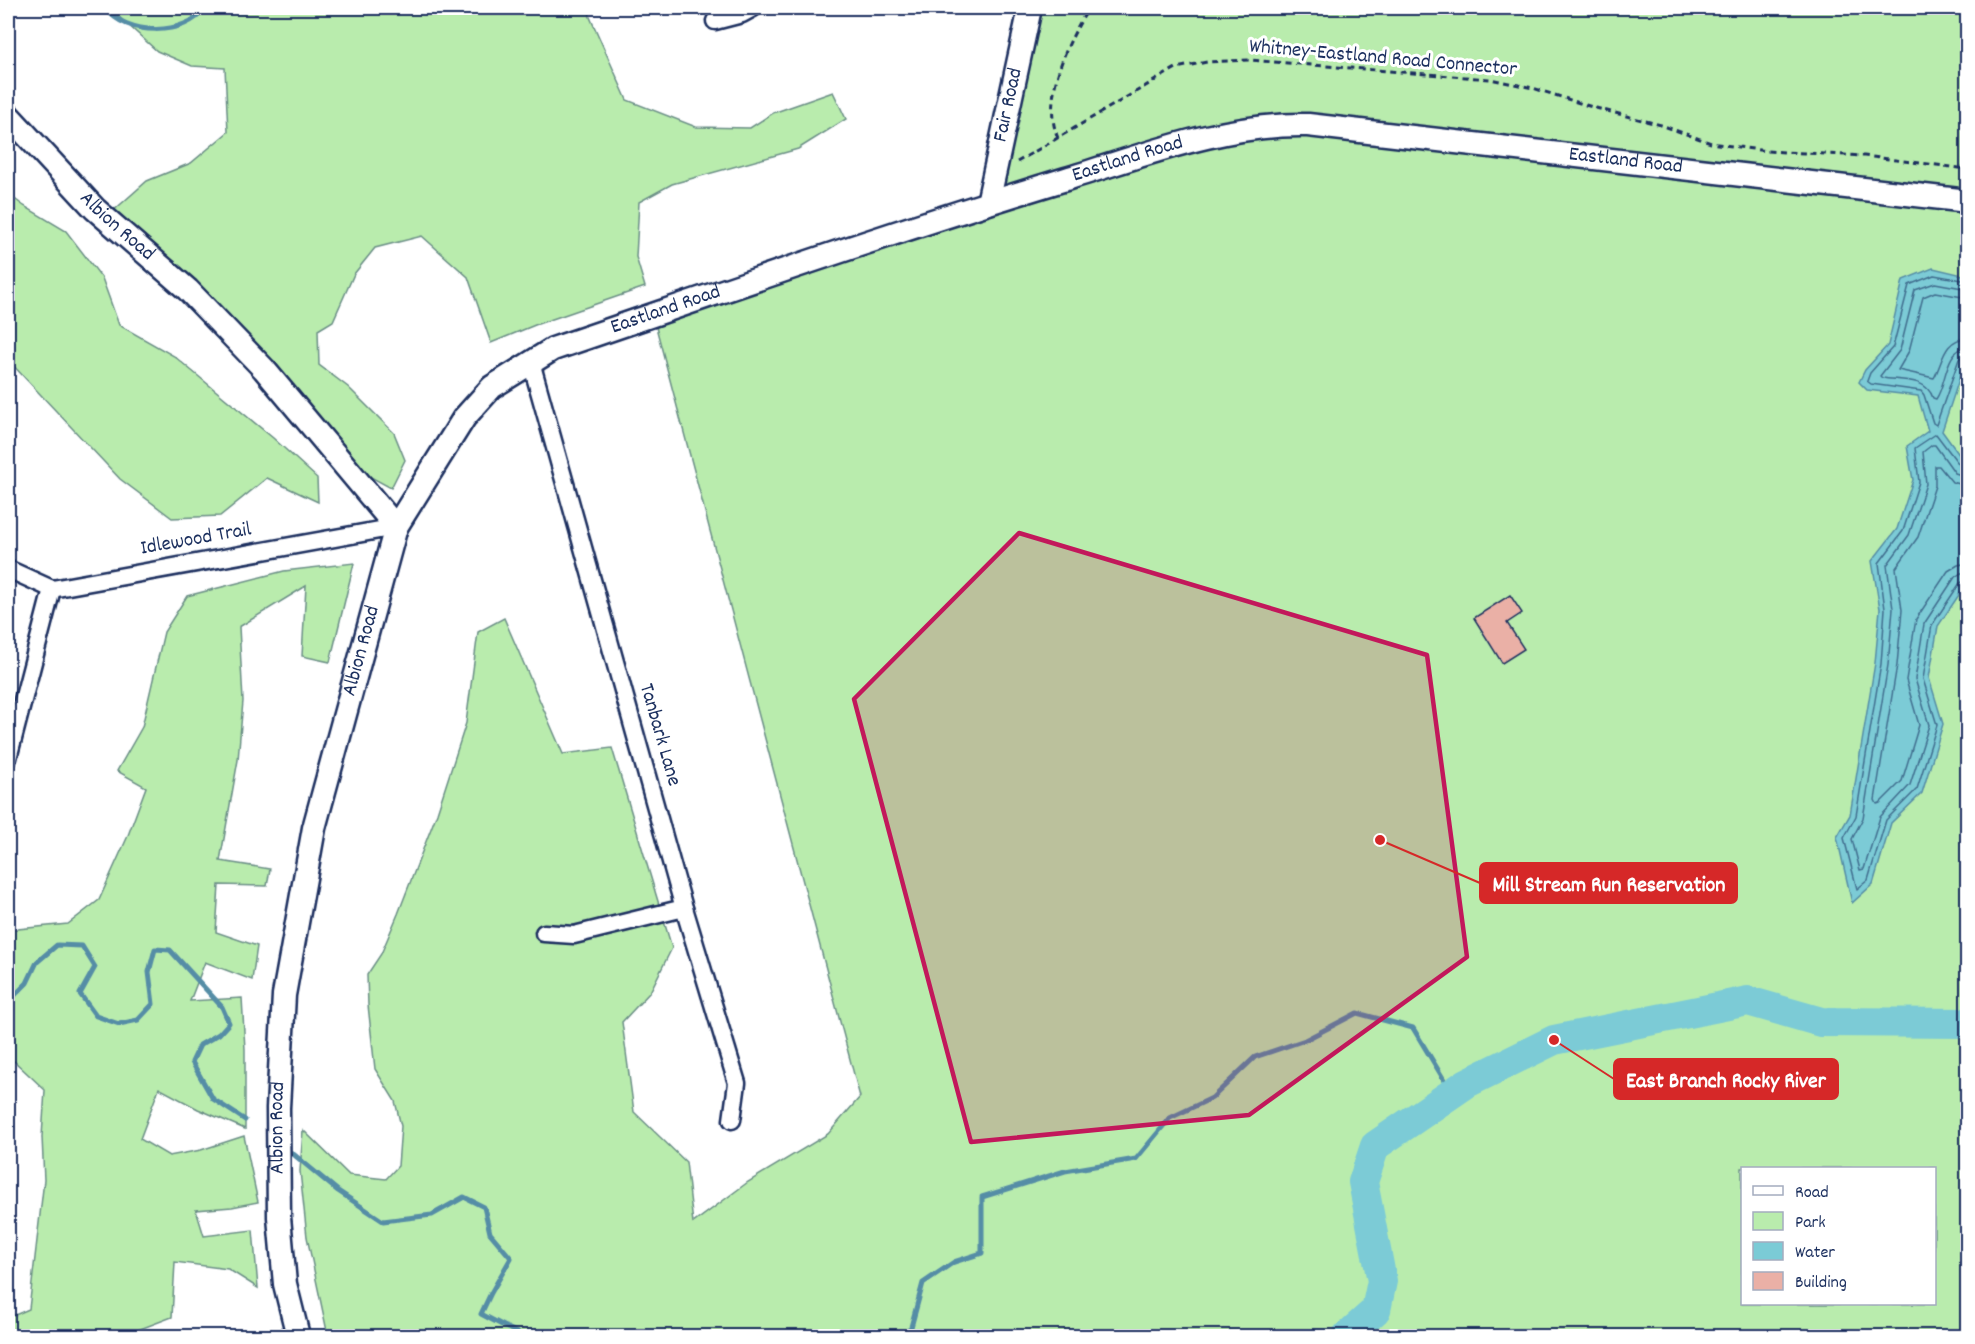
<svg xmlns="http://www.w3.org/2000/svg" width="1975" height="1344" font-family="Dekko,sans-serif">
  <rect width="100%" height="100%" fill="#fff"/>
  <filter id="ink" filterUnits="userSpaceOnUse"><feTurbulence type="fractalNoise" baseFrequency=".0167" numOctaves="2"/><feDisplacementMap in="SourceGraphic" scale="12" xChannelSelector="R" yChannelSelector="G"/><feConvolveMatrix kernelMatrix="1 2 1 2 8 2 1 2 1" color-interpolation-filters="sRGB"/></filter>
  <g filter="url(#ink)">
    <g fill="#b9ecad" stroke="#6a8e86" stroke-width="1.5" fill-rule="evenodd">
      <path d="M112,8H589L590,17L627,100L696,127L750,128L773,113L833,92L846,119L798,149L672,184L639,202L636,257L645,287L535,325L491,343L468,277L422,236L375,248L354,274L333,321L318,330L319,365L348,387L394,433L405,460L391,488L367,475L283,374L112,212L147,181L191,163L228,132L225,68L192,66L157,51L116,14Z"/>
      <path d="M1028,8H1967V1336H328L307,1237L300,1171L303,1130L349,1175L386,1179L398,1166L401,1126L395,1101L375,1069L368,1005L367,975L381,954L398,914L437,813L466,723L478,632L504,618L563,754L612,748L672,948L650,992L622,1022L634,1112L686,1162L693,1223L748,1182L828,1134L860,1097L652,312L983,205ZM1742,1168H1934V1304H1742Z"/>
      <path d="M8,194L24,206L66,231L102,278L119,325L174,356L273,438L317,478L318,502L267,478L220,516L172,518L120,479L8,360Z"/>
      <path d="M354,563L330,662L302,656L306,586L239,627L243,701L238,760L220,861L270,869L267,886L219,885L216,932L257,946L252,980L205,962L190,1001L242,998L245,1049V1129L198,1109L159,1088L140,1139L169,1156L201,1150L244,1136L258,1202L232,1207L196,1210L204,1236L253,1230L258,1288L228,1269L175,1262L172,1317L122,1336H8V1318L29,1309L44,1180L42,1137L45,1090L14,1061L8,1066V930L68,924L99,900L127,838L146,787L117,771L142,727L164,632L187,596L284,571Z"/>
    </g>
    <path fill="#7bcbd6" stroke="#558da6" stroke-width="1.5" d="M1933,268L1967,276V355L1942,431L1968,467L1967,583L1938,626L1929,678L1943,724L1922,793L1891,823L1873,884L1852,903L1837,837L1850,815L1875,663L1880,609L1872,561L1897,529L1913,480L1907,446L1928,431L1918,396L1867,390L1859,382L1865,370L1888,345L1903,280Z"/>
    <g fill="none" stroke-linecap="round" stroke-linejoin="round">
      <g stroke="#416d8e" stroke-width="1.5">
        <path d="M1968,281L1934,275L1909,285L1893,347L1870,373L1867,381L1871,384L1921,391L1924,395L1933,423L1936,425L1959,359L1963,356L1968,355"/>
        <path d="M1968,289L1935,283L1915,290L1900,350L1880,376L1882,378C1902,381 1926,377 1933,398L1936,399C1947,384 1944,349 1968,347"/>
        <path d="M1968,298L1935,292L1923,297L1909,351L1898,370L1934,378C1943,362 1943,339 1968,338"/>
        <path d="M1968,469L1961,467L1936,434L1915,448L1919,482L1903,531L1879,563L1885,609L1881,664L1856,816L1844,838L1857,889L1868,880L1886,820L1917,789L1937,725L1923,679L1932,625L1960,583L1968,580"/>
        <path d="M1968,477L1955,473L1935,445H1932L1923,452L1926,484L1909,535L1887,565L1893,609L1888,665L1863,818L1852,839L1860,870L1864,869L1880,817L1910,785L1929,725L1915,679L1924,624L1955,577L1961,573H1968"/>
        <path d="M1968,486L1952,482L1939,466H1935V486L1918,537L1896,568L1902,610L1897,665L1875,800L1877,804L1880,803L1902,781L1919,725L1906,680L1916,619L1948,571L1958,565L1968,563"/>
      </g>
      <g stroke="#558da6" stroke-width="5">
        <path d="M106,8C125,36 186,37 205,8"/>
        <path d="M8,1002L27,983L37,962L57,945L82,946L95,967L80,994L96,1016L119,1024L138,1020L153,1004L149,972L155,949L170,950L222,1007L229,1023L219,1034L200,1045L192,1062L213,1099L245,1120"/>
        <path d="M292,1153L338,1191L383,1221L432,1215L464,1197L484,1207L490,1233L511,1258L491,1293L481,1314L523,1336"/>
        <path d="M905,1336L911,1327L923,1283L954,1262L982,1253V1197L1065,1171L1136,1159L1170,1118L1212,1098L1255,1057L1305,1040L1357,1013L1413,1028L1452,1093"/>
      </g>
      <path stroke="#7bcbd6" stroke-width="30" d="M1347,1336L1376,1310L1382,1281L1363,1182L1375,1146L1467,1083L1554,1040L1748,1001L1821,1022L1968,1023"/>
    </g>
    <path fill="#eab0a6" stroke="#1b2f5e" stroke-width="1.5" d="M1510,595L1522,613L1507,623L1524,649L1502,663L1474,618Z"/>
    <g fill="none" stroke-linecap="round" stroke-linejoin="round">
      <g stroke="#1b2f5e" stroke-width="21">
        <g id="street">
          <path d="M715,21L742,14L753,8"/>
          <path d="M531,362L684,908L737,1083L732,1120"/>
          <path d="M8,569L52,589L396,527"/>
          <path d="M8,758L52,589"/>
          <path d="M544,933L574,935L684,908"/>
        </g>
      </g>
      <g stroke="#1b2f5e" stroke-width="27">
        <g id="secondary">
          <path id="s1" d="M8,115L95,209L188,290L264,369L396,527"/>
          <path id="s2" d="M988,203L1030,8"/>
          <path id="s3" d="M298,1336L285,1284L279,1217L278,1108L284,995L314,828L396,527L464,418L492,387L553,349C724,291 894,231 1066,179C1145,155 1225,123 1308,125L1968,201"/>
        </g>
      </g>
      <g stroke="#1b2f5e" stroke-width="3" stroke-dasharray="6 4.5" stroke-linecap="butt">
        <path d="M1058,138C1041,99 1067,41 1089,8"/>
        <path d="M1017,162L1176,68L1207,62L1249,60L1490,79L1533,88L1592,107L1661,125L1711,143L1766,151L1864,156L1968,169"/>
      </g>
      <use href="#street" stroke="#fff" stroke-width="16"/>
      <use href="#secondary" stroke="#fff" stroke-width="22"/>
    </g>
  </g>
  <path fill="#c2185b" fill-opacity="0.2" stroke="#c2185b" stroke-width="4.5" stroke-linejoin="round" d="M1019,533L1427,655L1467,957L1249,1115L971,1142L854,699Z"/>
  <g text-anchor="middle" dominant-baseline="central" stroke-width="6" stroke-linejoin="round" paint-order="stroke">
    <g font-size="21" fill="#1b2f5e" stroke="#fff">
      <text transform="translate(1383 59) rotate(5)">Whitney-Eastland Road Connector</text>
      <text stroke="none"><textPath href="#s2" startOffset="100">Fair Road</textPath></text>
      <text stroke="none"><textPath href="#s3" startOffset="1672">Eastland Road</textPath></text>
      <text stroke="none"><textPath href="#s3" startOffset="2176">Eastland Road</textPath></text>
      <text stroke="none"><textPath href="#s1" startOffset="156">Albion Road</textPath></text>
      <text stroke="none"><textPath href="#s3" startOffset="1186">Eastland Road</textPath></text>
      <text transform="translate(196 540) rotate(-10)">Idlewood Trail</text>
      <text stroke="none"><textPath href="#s3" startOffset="696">Albion Road</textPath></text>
      <text transform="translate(659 735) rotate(74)">Tanbark Lane</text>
      <text stroke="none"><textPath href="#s3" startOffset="210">Albion Road</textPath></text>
    </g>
  </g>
  <path fill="none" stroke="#d62828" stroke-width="2" d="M1380 840L1480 883M1554 1040L1614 1079"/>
  <g fill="#d62828" stroke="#fff" stroke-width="2">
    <circle cx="1380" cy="840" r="6"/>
    <circle cx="1554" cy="1040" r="6"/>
  </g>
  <g fill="#d62828" stroke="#d62828" stroke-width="2">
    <rect x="1480" y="863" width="257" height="40" rx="6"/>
    <rect x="1614" y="1059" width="224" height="40" rx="6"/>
  </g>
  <g font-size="22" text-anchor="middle" font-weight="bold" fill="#fff">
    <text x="1609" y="891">Mill Stream Run Reservation</text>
    <text x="1726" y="1087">East Branch Rocky River</text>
  </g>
  <rect width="1975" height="1344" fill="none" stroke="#fff" stroke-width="30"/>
  <rect x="15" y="15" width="1945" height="1314" fill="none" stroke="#1b2f5e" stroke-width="2" filter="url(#ink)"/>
  <rect x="1741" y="1167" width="195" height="138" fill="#ffffff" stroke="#a4acbf" stroke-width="1.5"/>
  <rect x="1753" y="1186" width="30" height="9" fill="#ffffff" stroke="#a4acbf" stroke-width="1.5"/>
  <text x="1795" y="1197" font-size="18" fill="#1b2f5e">Road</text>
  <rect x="1753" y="1212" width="30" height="18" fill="#b9ecad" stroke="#a4acbf" stroke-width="1.5"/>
  <text x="1795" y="1227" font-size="18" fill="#1b2f5e">Park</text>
  <rect x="1753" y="1242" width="30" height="18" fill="#7bcbd6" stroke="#a4acbf" stroke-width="1.5"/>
  <text x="1795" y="1257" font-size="18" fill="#1b2f5e">Water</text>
  <rect x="1753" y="1272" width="30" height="18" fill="#eab0a6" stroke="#a4acbf" stroke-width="1.5"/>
  <text x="1795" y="1287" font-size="18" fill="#1b2f5e">Building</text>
</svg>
